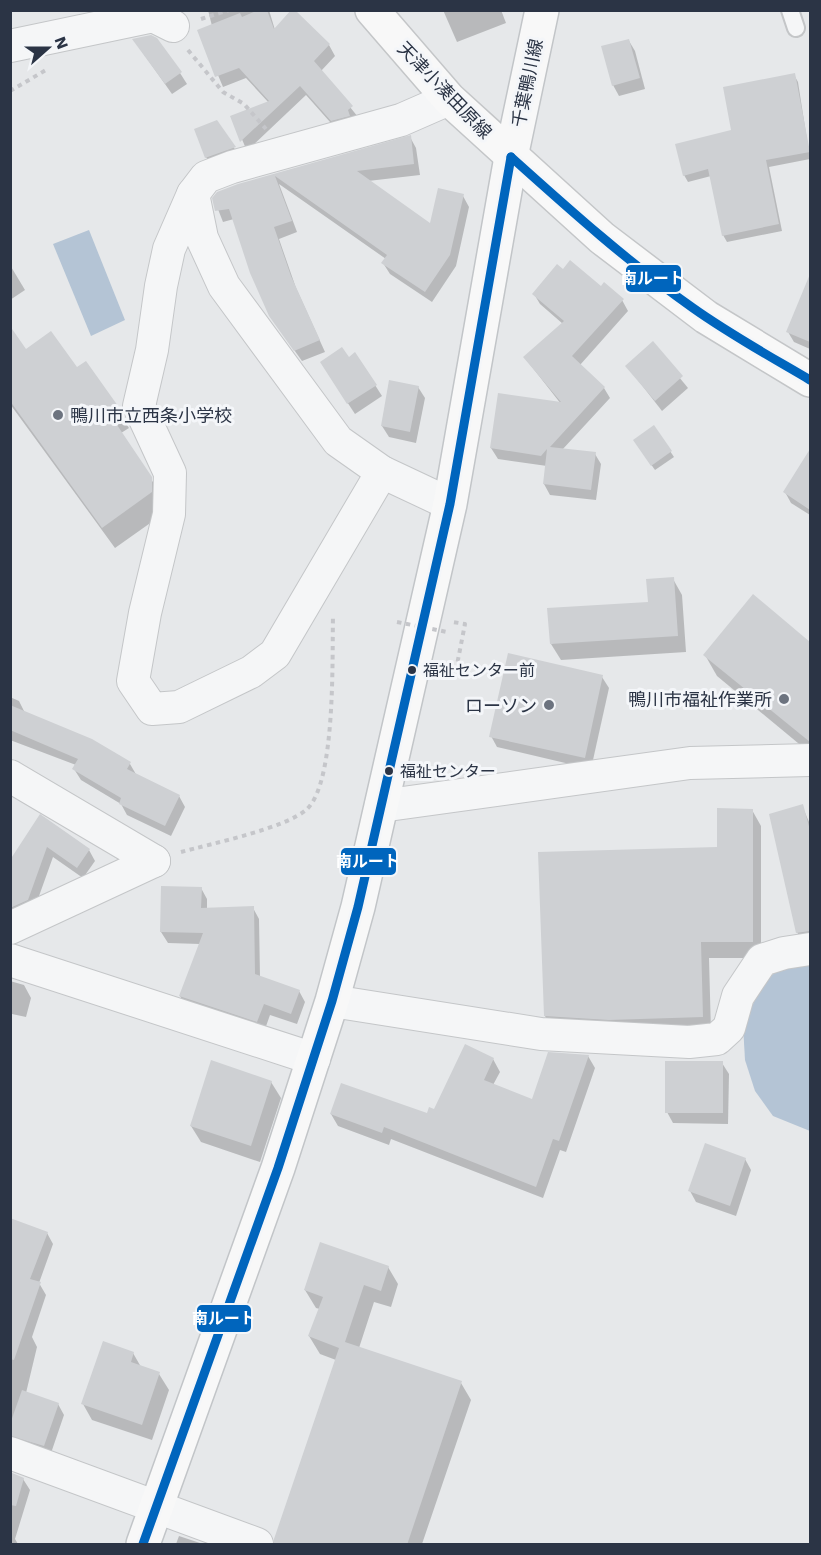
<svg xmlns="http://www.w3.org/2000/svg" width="821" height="1555" font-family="'Work Sans','Noto Sans JP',sans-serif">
  <rect width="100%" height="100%" fill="#e6e8ea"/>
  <g fill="#b4c4d5">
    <path d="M89,230L125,320L91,336L53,244Z"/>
    <path d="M810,963V1131L773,1116L755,1091L745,1060L743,1025L763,983L778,970Z"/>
  </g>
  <g fill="#0003">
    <path d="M208,10H269L275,30L293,11L329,45L335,56L321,71L358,117L338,131L306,95L247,151L232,116L269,103L246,78L223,87L199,30L212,26Z"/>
    <path d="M443,10H501L506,23L457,42Z"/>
    <path d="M629,41L635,51L645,89L619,96L613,85Z"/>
    <path d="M141,50L180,73L187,84L172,94Z"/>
    <path d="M794,75L798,82L810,159L769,167L782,231L727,242L723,235L711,176L688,182L684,175Z"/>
    <path d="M216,122L241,158L213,168L206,157Z"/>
    <path d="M410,137L416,148L420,175L368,181L431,225L463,196L469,207L456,266L432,302L390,274L383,263L386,259L279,184L297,232L279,239L296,288L325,352L302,361L270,316L234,219L223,222L214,199L238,186Z"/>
    <path d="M10,265L25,290L10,300Z"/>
    <path d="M601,288L622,300L628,311L580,365L604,388L610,398L562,450L595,454L601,464L596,500L550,495L544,484L547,466L498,459L491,448L561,404L525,358L563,324L540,304L534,294Z"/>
    <path d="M798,308L810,313V349L794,342L788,332Z"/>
    <path d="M10,329L26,351L76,369L85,363L129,428L121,433L160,493L163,514L115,548L10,404Z"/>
    <path d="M652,344L688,388L662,411L627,366Z"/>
    <path d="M328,373L375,385L382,396L355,414Z"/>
    <path d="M418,387L425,398L416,443L389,437L382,426Z"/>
    <path d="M654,427L674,457L655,470L638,446Z"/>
    <path d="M809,455L810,456V515L791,503L785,492Z"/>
    <path d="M673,579L682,595L686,652L561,660L551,644L649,603Z"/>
    <path d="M753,596L810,644V753L717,676L705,655Z"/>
    <path d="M602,677L609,688L591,769L497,747L491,736Z"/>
    <path d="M10,697L19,701L25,713L130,764L137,776L179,796L185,807L171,836L127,815L121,804L81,780L74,769L76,765L10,740Z"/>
    <path d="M802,806L810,824V942L803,943L797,932Z"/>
    <path d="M752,810L761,826V958H709L711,1032L554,1031L545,1016L719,848Z"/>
    <path d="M40,816L89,850L95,861L83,878L53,857L34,910L25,914L10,909V863Z"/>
    <path d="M201,888L207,899V909L253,908L259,919L260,977L299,991L305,1002L297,1024L270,1015L264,1032L187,1007L180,996L200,944L168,943L161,932Z"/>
    <path d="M10,981L24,985L31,998L26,1017L12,1014L10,1021Z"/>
    <path d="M588,1056L595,1068L566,1152L560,1150L543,1198L391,1139L389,1145L338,1126L331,1114L428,1115L493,1059L500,1072L493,1085L533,1101Z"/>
    <path d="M722,1063L729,1074L728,1124L673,1123L667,1112Z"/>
    <path d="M271,1082L281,1098L260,1162L201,1142L191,1126Z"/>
    <path d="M745,1159L751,1170L736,1216L696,1202L690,1191Z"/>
    <path d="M10,1226L47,1233L53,1244L39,1283L46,1295L32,1337L37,1347L26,1393L58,1404L64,1415L50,1456L10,1447Z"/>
    <path d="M388,1267L398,1284L391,1307L374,1302L359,1348L461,1383L471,1400L422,1544H275L336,1360L320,1354L309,1336L320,1309L316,1308L305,1290Z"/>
    <path d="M133,1353L141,1367L159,1374L169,1390L152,1440L92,1420L83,1404Z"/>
    <path d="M10,1473L23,1479L30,1490L15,1539L18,1544H10Z"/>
    <path d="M179,1536L203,1544H176Z"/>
  </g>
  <g fill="#ced0d3">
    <path d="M258,10H267L274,29L291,10H295L330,44L314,61L353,106L348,110L350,116L331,121L300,86L240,142L230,116L269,101L239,68L215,77L197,30L240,13L242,17Z"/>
    <path d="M151,35L157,38L182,72L165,84L132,39Z"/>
    <path d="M629,39L640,78L612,86L601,46Z"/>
    <path d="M795,73L810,152L766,160L779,224L722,236L708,169L683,176L675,144L731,130L723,87Z"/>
    <path d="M217,120L236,147L205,158L194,129Z"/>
    <path d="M411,135L414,164L357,171L430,223L438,188L464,194L450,255L425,292L381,263L387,255L275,176L292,221L274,227L291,276L320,340L294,351L269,316L250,273L229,209L215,211L212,198L217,192L238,184Z"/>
    <path d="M570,260L601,286L604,282L624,299L572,356L605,387L550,447L596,452L591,490L543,484L547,449L541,456L490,448L498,393L561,402L523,357L564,321L532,294L557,264L563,269Z"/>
    <path d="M810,274V342L786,332Z"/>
    <path d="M10,326L26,349L51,331L77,367L86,361L118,406L109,413L152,477V492L102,528L10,401Z"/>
    <path d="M653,341L683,376L655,401L625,366Z"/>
    <path d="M342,347L349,357L355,352L377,385L347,404L320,362Z"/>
    <path d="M389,380L419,386L410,432L381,426Z"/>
    <path d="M654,425L672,451L651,466L633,440Z"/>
    <path d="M810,449V510L783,492Z"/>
    <path d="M674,577L678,636L550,644L547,608L648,602L646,579Z"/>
    <path d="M753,594L810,642V742L703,655Z"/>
    <path d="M508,653L603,675L585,758L489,737Z"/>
    <path d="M10,705L92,739L131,762L127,769L180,795L165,826L119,804L121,798L72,769L78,759L10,730Z"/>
    <path d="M803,804L810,830V931L796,933L769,814Z"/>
    <path d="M717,808L753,809V942H701L703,1017L609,1020L544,1016L538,852L717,847Z"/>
    <path d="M40,814L90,849L77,868L47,847L28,900L10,908V860Z"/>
    <path d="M161,886L202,887L201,908L254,906L255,974L300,990L291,1014L264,1004L257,1022L179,996L203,933L160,932Z"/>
    <path d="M465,1044L494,1058L484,1080L532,1099L548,1052L589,1055L559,1141L553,1139L536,1187L384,1127L382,1133L330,1114L341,1083L427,1113L429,1107L434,1109Z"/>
    <path d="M211,1060L272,1081L251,1146L190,1126Z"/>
    <rect x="665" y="1061" width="58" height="52"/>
    <path d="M705,1143L746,1158L730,1206L688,1191Z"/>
    <path d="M10,1218L48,1232L30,1279L41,1282L14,1360L10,1359Z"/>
    <path d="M320,1242L389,1266L381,1291L364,1285L345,1342L462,1381L407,1545H274V1539L339,1348L308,1336L323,1297L304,1290Z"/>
    <path d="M103,1341L134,1352L131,1362L160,1372L142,1425L81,1404Z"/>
    <path d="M22,1390L59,1403L44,1446L10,1436V1424Z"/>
    <path d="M10,1472L24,1478L16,1506L10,1505Z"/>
  </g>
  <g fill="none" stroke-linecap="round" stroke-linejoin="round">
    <g stroke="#c4c6c8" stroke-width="20">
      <path id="lane" d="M790,10L796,28"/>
    </g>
    <g stroke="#c4c6c8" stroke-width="34">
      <g id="street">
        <path d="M10,46L153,16L173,26"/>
        <path d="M193,194L202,238L224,286L338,441L382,472L450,504"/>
        <path d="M382,472L275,654L251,672L179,707L152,709L133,681L145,613L169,514L170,473L139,406L152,350L161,286L169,249L193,194L206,177L232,167L401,120L449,99"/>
        <path d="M10,776L154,861"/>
        <path d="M381,806L690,763L810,760"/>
        <path d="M10,928L154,861"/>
        <path d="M10,960L314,1059"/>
        <path d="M332,1001L541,1034L689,1042L717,1039L729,1028L738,996L762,960L784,953L810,949"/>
        <path d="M10,1453L257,1544"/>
      </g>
    </g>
    <g stroke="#c4c6c8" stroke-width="36">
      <path id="secondary" d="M372,10L449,99L602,238L706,317L810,380"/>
    </g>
    <g stroke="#c2c5c8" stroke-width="36">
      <path id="primary" d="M143,1544L278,1168L332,1001L358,907L450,504L511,157L542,10"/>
    </g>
    <g stroke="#c5c6ca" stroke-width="4" stroke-dasharray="4.5 4.5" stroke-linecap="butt">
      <path d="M201,19L229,10"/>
      <path d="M188,50L223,92L244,104L266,129"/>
      <path d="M10,91L46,70"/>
      <path d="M442,672L455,675L465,624L453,622"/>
      <path d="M181,852C210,844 287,828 307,809C336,782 332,657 333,616"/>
    </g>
    <use href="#lane" stroke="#f5f6f7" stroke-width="16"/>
    <use href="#street" stroke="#f5f6f7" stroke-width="32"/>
    <use href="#secondary" stroke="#f8f8f8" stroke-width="33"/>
    <use href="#primary" stroke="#f8f8f8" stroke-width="33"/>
    <path stroke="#c5c6ca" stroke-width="4" stroke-dasharray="4.5 4.5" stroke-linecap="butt" d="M397,622L447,632"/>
    <g stroke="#f4f6f9" stroke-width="14">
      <g id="bus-1">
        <path d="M511,157C570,210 629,263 693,308C731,335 771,357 810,380"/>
        <path d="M143,1544L278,1168L332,1001L358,907L450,504L511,157"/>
      </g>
    </g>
    <use href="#bus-1" stroke="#0065bd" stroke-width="9"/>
  </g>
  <g fill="#6c737f" stroke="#f4f6f9" stroke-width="2">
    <circle cx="58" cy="415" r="6"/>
    <circle cx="784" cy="699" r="6"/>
    <circle cx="549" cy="705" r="6"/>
  </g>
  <g fill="#2b3445" stroke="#f4f6f9" stroke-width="2">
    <circle cx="412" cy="670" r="5"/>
    <circle cx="389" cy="771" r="5"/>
  </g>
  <g text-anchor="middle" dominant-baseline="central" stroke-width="6" stroke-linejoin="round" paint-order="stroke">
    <g font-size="16" fill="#2b3445" stroke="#f4f6f9" text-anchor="start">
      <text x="423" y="670">福祉センター前</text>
      <text x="400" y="771">福祉センター</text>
    </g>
    <g font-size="18" fill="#2b3445" stroke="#f4f6f9">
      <text transform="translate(527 83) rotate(-78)">千葉鴨川線</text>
      <text transform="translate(445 90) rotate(46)">天津小湊田原線</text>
    </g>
    <g font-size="18" fill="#2b3445" stroke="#f4f6f9" text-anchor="end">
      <text x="70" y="415" text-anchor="start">鴨川市立西条小学校</text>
      <text x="772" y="699">鴨川市福祉作業所</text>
      <text x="537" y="705">ローソン</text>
    </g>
  </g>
  <g stroke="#f4f6f9" stroke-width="2">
    <rect x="625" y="264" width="57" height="29" rx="6" fill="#0065bd"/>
    <rect x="340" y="847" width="57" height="29" rx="6" fill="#0065bd"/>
    <rect x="196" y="1304" width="56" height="29" rx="6" fill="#0065bd"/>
  </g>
  <g font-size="16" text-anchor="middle" font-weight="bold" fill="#fff">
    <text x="653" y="284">南ルート</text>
    <text x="368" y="867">南ルート</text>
    <text x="224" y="1324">南ルート</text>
  </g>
  <rect width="821" height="1555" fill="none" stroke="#2b3445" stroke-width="24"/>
  <g transform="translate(48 48) rotate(69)" stroke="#f4f6f9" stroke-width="4.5" paint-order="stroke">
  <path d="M0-4.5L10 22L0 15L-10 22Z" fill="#2b3445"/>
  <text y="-9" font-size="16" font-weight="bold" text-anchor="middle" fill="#2b3445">N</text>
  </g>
</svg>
